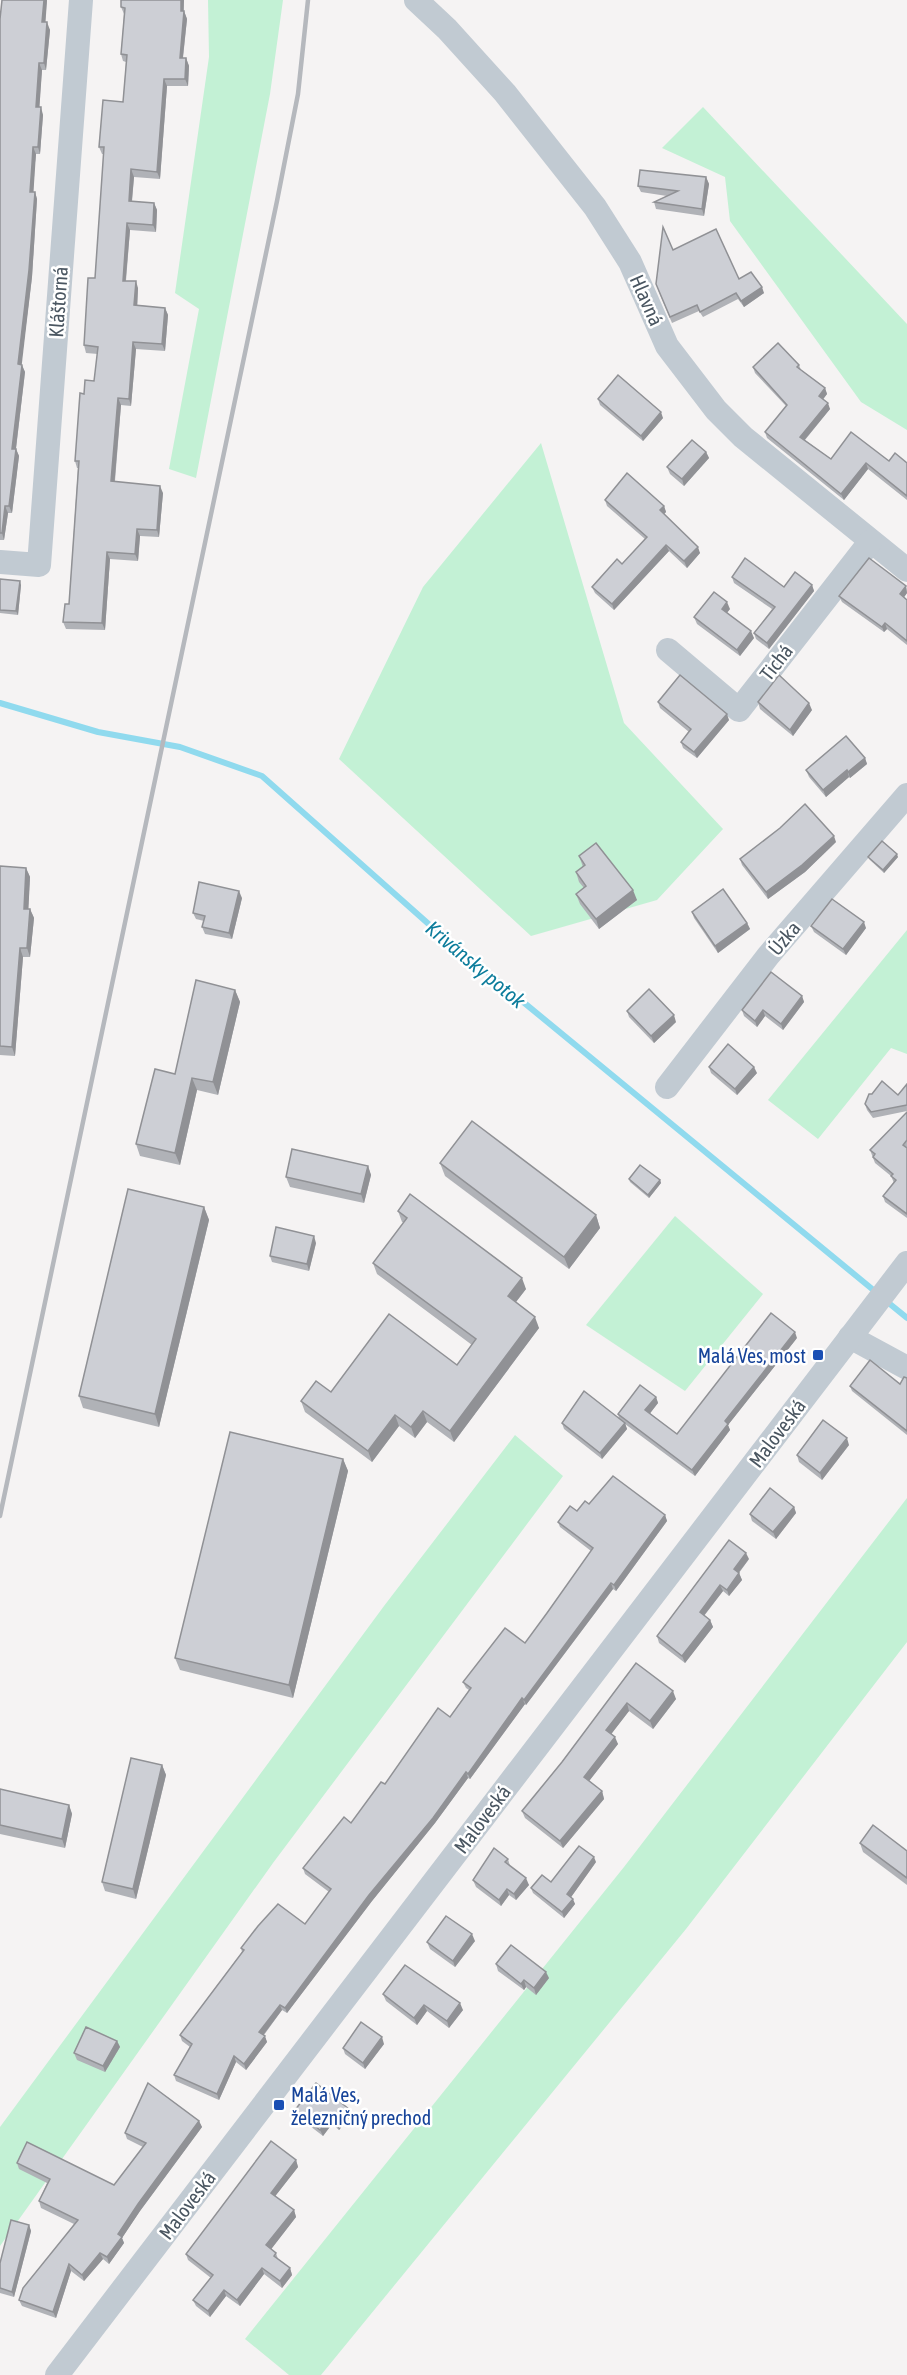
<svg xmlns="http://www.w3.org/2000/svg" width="907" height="2375" font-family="'Asap Condensed',sans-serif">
  <rect width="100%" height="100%" fill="#f5f3f3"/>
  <g fill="#c3f1d5">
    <path d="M208,0H283L270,94L196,478L169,469L199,309L175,293L209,57Z"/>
    <path d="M703,107L907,324V430L861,402L730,221L725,177L662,148Z"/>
    <path d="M541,443L624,723L723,829L657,900L531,936L339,759L423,587Z"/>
    <path d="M907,930V1054L891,1048L818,1139L768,1100Z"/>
    <path d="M675,1216L763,1294L685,1391L586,1325Z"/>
    <path d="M515,1435L563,1476L273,1863L0,2246V2127L384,1606Z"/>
    <path d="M907,1498V1642L686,1929L321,2375H289L245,2339L624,1867Z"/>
  </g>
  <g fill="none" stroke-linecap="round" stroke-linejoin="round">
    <g stroke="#90daee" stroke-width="6">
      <path d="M0,703L98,732L180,747L262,776L432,927L877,1293"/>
      <path d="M885,1300L907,1318"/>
    </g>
    <g stroke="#c1cad2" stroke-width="24">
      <path d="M416,0L447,29L505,93L595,207L630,262L667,346L716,410L743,437L907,570"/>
      <path d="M0,562L39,565L81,0"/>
      <path d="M668,650L739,710L870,542"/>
      <path d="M667,1087L768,956L907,795"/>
      <path d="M850,1337L907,1368"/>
      <path d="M57,2375L907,1263"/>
    </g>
    <path stroke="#b5b8bd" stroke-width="4.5" d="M0,1516L277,201L298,94L308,0"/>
  </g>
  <g fill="#b0b2b7">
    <path d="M2,0H47L45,22L50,30L46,70H42L39,107L43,115L40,154H36L34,171L33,192H35L37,199L32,277L21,364L25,372L16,449L19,456L12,513H8L4,540H0V19Z"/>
    <path d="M121,0H184V11L187,19L183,58H186L189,66L188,86H167L160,179L134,177L132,202L154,203L157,210L156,232L130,230L126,281L138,288L137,305L165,308L168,315L165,351L136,349L131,406L121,405L115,481L163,493L159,537L140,536L138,561L110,559L105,630L66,629L63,622L69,604L78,468H77L75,461L84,394L94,381L98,354L86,353L84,345L95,278L104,154H102L99,147L123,102L126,62L123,61L121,54L124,14L121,7Z"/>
    <path d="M706,177L709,184L704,216L656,209L654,202L667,196L641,192L638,186Z"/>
    <path d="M673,250L739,279L764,293L744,307L738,299L703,317L699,311L672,323L658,290Z"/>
    <path d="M799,365L801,370L825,388L827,394L823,399L830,409L805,440L831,459L889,461L907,463V500L868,469L844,500L767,438L765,432L786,406L755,373L753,367Z"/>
    <path d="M598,399L663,418L643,441L600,405Z"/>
    <path d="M706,452L709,458L684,486L670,474L667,467Z"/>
    <path d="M605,500L664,506L666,512L664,514L700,553L687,568L669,551L614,610L595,593L592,587L622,564L645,539L607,506Z"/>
    <path d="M732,577L784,587L812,585L814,591L769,649L756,639L754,633L772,609L734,583Z"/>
    <path d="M0,579L21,585L18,615L0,613Z"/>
    <path d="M906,586L907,593L904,597L907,600V645L887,629L884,632L842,602L839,596Z"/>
    <path d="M730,609L727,613L754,638L740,656L697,624L694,617Z"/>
    <path d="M658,702L729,720L697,758L683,748L681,742L689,732L660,708Z"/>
    <path d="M758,702L812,710L793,736L760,709Z"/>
    <path d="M865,758L867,764L850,778L849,777L826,797L809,777L806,770Z"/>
    <path d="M836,842L805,872L768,899L742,865L740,859Z"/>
    <path d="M579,856L637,900L599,929L580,904L576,894L584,888L579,882L576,872L583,867Z"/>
    <path d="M868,857H898L884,873L870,860Z"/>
    <path d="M0,866L26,868L30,877L28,909H30L34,918L30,957H23L15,1056L0,1055Z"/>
    <path d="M242,898L232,939L205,934L202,927L204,921L196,919L193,913Z"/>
    <path d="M692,912L747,923L750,929L718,953L694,918Z"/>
    <path d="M811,926L866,928L846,955L814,932Z"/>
    <path d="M235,990L240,1002L218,1095L197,1090L180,1165L140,1156L136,1144L175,1074Z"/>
    <path d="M802,996L804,1002L783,1030L765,1016L757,1027L744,1016L742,1010Z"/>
    <path d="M627,1011L676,1022L654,1043L629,1017Z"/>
    <path d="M709,1067L757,1073L737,1095L711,1073Z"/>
    <path d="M907,1084V1111L873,1118L867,1110L865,1104L898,1095Z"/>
    <path d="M907,1112V1218L885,1202L883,1196L894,1183L891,1176L875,1163L870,1150Z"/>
    <path d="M440,1163L596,1215L600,1228L569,1269L445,1176Z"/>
    <path d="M368,1166L371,1175L364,1203L290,1187L286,1177Z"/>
    <path d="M629,1179L660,1180L661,1183L649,1198L630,1182Z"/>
    <path d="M204,1207L209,1220L159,1427L83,1408L79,1396Z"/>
    <path d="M398,1211L526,1289L516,1302L539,1328L454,1442L427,1422L415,1438L399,1426L372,1462L305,1412L301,1401L331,1392L457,1365L472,1345L377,1274L373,1263L404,1223L402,1222Z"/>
    <path d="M316,1243L309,1271L272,1262L270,1256Z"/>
    <path d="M797,1338L728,1425L730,1430L695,1476L625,1424L627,1429L602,1459L564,1429L562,1423L619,1418L618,1414L656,1397L658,1403L650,1413L677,1434Z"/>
    <path d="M907,1378V1435L852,1391L850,1386L900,1384Z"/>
    <path d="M849,1445L822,1480L799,1462L797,1455Z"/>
    <path d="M343,1459L348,1471L293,1698L180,1670L175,1658Z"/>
    <path d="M589,1504L665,1515L667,1521L616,1591L613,1589L526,1705L525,1704L470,1779L468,1778L435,1823L372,1901L287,2013L282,2010L264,2035L267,2042L246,2070L236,2062L219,2100L176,2081L174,2075L190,2047L182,2041L180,2035L242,1952L241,1948L305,1924L329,1892L305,1874L303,1868L351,1823L385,1784L450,1717L469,1690L466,1688L463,1682L525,1643L547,1613L591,1551L560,1527L558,1522Z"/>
    <path d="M794,1507L796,1513L776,1539L752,1521L750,1514Z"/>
    <path d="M749,1559L739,1573L742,1580L729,1596L723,1591L704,1616L710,1620L713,1627L685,1663L659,1643L657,1636Z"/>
    <path d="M636,1663L676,1699L653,1729L629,1711L611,1734L618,1744L589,1781L602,1791L604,1799L563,1848L525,1818L522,1811L562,1762Z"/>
    <path d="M162,1765L166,1775L136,1899L105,1891L102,1882Z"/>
    <path d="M0,1789L69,1805L72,1814L65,1848L0,1834Z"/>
    <path d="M860,1843L907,1851V1885L863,1852Z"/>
    <path d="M508,1859L510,1866L529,1885L516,1900L509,1895L501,1906L476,1887L473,1880Z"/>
    <path d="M596,1862L571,1897L575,1904L564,1918L533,1893L531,1888L551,1882Z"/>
    <path d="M475,1941L455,1967L430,1949L427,1942Z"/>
    <path d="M496,1964L549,1978L536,1995L526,1987L524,1990L498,1971Z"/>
    <path d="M383,1994L463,2010L449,2028L427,2011L417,2025L386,2001Z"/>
    <path d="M117,2041L120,2047L105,2072L77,2060L74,2053Z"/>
    <path d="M384,2044L365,2069L345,2054L343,2048Z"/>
    <path d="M295,2110L351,2115L339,2130L332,2124L323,2136L297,2116Z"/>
    <path d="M199,2121L202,2127L140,2211L122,2238L124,2243L109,2264L103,2259L84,2281L71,2271L56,2318L22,2306L19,2300L74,2224L41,2208L39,2201L47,2183L19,2169L17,2163L114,2185L143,2147L127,2139L125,2133Z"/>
    <path d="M296,2160L298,2167L275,2196L294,2210L296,2217L271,2249L276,2253L278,2259L290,2268L292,2275L282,2288L264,2274L240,2306L226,2296L210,2317L196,2306L193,2300L211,2278L188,2260L186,2254Z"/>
    <path d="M29,2225L31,2231L14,2297L0,2293V2263Z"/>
  </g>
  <g fill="#909195">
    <path d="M44,0H47L45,29L42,22Z"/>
    <path d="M181,0H184L183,18L181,11Z"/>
    <path d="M184,11L187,19L182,65L180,58Z"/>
    <path d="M47,22L50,30L46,70L44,63Z"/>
    <path d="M186,58L189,66L188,86L185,79Z"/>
    <path d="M39,63L42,70L39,114L36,107Z"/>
    <path d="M164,79L167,86L160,179L157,172Z"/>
    <path d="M41,107L43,115L40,154L38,147Z"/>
    <path d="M33,147L36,154L33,199L30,192Z"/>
    <path d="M131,169L134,177L131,209L129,201Z"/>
    <path d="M706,177L709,184L704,216L702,209Z"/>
    <path d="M35,192L37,199L32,277L21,371L18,364Z"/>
    <path d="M154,203L157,210L156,232L153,225Z"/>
    <path d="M127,223L130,230L125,288L123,281Z"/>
    <path d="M136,281L138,288L137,312L134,305Z"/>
    <path d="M762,287L764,293L744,307L741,301Z"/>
    <path d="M165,308L168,315L165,351L162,344Z"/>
    <path d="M133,342L136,349L131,406L129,399Z"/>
    <path d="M22,365L25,372L15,456L12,449Z"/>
    <path d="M825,388L827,394L821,402L819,396Z"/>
    <path d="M118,398L121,405L114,488L111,481Z"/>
    <path d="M828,403L830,409L802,443L800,437Z"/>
    <path d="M661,412L663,418L643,441L641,436Z"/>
    <path d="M16,449L19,456L12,513L9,506Z"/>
    <path d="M706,452L709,458L684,486L682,479Z"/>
    <path d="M866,463L868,469L844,500L841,494Z"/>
    <path d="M160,486L163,493L159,537L157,530Z"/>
    <path d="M5,506L8,513L4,540L2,533Z"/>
    <path d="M664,506L666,512L662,516L660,510Z"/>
    <path d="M137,529L140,536L138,561L135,554Z"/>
    <path d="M666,545L669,551L614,610L612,604Z"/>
    <path d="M698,547L700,553L687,568L684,561Z"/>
    <path d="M107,552L110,559L105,630L102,623Z"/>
    <path d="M20,581L21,585L18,615L16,611Z"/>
    <path d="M812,585L814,591L769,649L767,643Z"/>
    <path d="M906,586L907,593L902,600L900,594Z"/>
    <path d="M727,602L730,609L724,616L722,609Z"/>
    <path d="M885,623L887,629L884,632L882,627Z"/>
    <path d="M751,631L754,638L740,656L737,650Z"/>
    <path d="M809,703L812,710L793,736L790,730Z"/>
    <path d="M727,714L729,720L697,758L694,752Z"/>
    <path d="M865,758L867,764L850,778L848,772Z"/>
    <path d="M847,770L849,777L826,797L823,790Z"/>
    <path d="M834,836L836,842L805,872L768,899L766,892Z"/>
    <path d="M897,854L898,857L884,873L883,870Z"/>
    <path d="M26,868L30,877L28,918L24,909Z"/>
    <path d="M633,890L637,900L599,929L596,919Z"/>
    <path d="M239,891L242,898L232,939L229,933Z"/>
    <path d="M30,909L34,918L30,957L27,948Z"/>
    <path d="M864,922L866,928L846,955L843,949Z"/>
    <path d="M747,923L750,929L718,953L715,946Z"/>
    <path d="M20,948L23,957L15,1056L12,1047Z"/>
    <path d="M235,990L240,1002L218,1095L213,1082Z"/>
    <path d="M802,996L804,1002L783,1030L781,1024Z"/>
    <path d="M763,1010L765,1016L757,1027L755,1021Z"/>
    <path d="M674,1015L676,1022L654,1043L651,1036Z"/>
    <path d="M754,1067L757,1073L737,1095L735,1089Z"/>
    <path d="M192,1078L197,1090L180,1165L175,1153Z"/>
    <path d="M368,1166L371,1175L364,1203L361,1194Z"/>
    <path d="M660,1180L661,1183L649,1198L648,1195Z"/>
    <path d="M204,1207L209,1220L159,1427L155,1414Z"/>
    <path d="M596,1215L600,1228L569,1269L564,1257Z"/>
    <path d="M314,1236L316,1243L309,1271L307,1264Z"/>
    <path d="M522,1278L526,1289L512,1307L508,1296Z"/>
    <path d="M535,1317L539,1328L454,1442L450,1431Z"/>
    <path d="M795,1332L797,1338L728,1425L730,1430L695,1476L692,1470L725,1421Z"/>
    <path d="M656,1397L658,1403L648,1416L645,1410Z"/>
    <path d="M423,1411L427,1422L415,1438L411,1427Z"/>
    <path d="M395,1415L399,1426L372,1462L368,1451Z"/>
    <path d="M625,1423L627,1429L602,1459L600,1453Z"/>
    <path d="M847,1438L849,1445L822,1480L820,1473Z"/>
    <path d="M343,1459L348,1471L293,1698L289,1685Z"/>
    <path d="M794,1507L796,1513L776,1539L773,1532Z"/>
    <path d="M665,1515L667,1521L616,1591L614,1585Z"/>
    <path d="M746,1553L749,1559L736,1576L734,1569Z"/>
    <path d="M739,1573L742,1580L729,1596L727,1590Z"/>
    <path d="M611,1583L613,1589L526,1705L524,1700Z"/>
    <path d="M720,1585L723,1591L702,1618L700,1612Z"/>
    <path d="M710,1620L713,1627L685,1663L682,1656Z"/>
    <path d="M673,1691L676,1699L653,1729L650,1721Z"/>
    <path d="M522,1698L525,1704L470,1779L468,1774Z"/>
    <path d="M627,1703L629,1711L609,1737L606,1730Z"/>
    <path d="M615,1737L618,1744L586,1785L584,1777Z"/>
    <path d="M162,1765L166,1775L136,1899L133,1889Z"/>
    <path d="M466,1772L468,1778L435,1823L372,1901L287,2013L285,2008L369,1895Z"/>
    <path d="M602,1791L604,1799L563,1848L560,1841Z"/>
    <path d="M69,1805L72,1814L65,1848L62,1839Z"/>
    <path d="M594,1857L596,1862L569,1900L567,1894Z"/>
    <path d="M526,1878L529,1885L516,1900L514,1894Z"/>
    <path d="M507,1889L509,1895L501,1906L499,1900Z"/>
    <path d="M573,1899L575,1904L564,1918L562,1912Z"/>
    <path d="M472,1934L475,1941L455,1967L453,1961Z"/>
    <path d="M546,1972L549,1978L536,1995L534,1988Z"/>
    <path d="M524,1980L526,1987L524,1990L521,1984Z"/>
    <path d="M460,2003L463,2010L449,2028L447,2021Z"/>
    <path d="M280,2005L282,2010L261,2038L259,2032Z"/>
    <path d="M424,2005L427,2011L417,2025L414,2018Z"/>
    <path d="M265,2036L267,2042L246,2070L244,2064Z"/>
    <path d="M382,2037L384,2044L365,2069L363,2063Z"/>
    <path d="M117,2041L120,2047L105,2072L103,2066Z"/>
    <path d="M234,2056L236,2062L219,2100L217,2094Z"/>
    <path d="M349,2109L351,2115L339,2130L337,2124Z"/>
    <path d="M330,2118L332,2124L323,2136L320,2130Z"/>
    <path d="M199,2121L202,2127L140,2211L122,2238L124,2243L109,2264L107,2257L118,2234L138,2204Z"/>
    <path d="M296,2160L298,2167L273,2199L271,2193Z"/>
    <path d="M294,2210L296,2217L269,2252L266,2245Z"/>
    <path d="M29,2225L31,2231L14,2297L12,2292Z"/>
    <path d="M100,2253L103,2259L84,2281L82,2275Z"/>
    <path d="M69,2264L71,2271L56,2318L53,2312Z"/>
    <path d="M262,2268L264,2274L240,2306L237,2300Z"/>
    <path d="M290,2268L292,2275L282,2288L280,2281Z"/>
    <path d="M224,2290L226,2296L210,2317L208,2311Z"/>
  </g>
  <g fill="#cdcfd5" stroke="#909195" stroke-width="1.5">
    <path d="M2,0H44L42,22H47L44,63H39L36,107H41L38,147H33L32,164L30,192H35L29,270L18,364L22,365L12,449H16L9,506H5L2,533H0V19Z"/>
    <path d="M121,0H181V11H184L180,58H186L185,79H164L157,172L131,169L129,201L154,203L153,225L127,223L123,281H136L134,305L165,308L162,344L133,342L129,399L118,398L111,481L160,486L157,530L137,529L135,554L107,552L102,623L63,622L65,604H69L79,461H75L80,393L84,394L85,380L94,381L98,347L84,345L88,278H95L104,147H99L103,100L123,102L127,55L121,54L125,8L121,7Z"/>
    <path d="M640,170L706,177L702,209L654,202L678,191L638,186Z"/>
    <path d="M663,227L673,250L716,229L739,279L751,272L762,287L741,301L736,293L700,312L697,305L670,317L656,284Z"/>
    <path d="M778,343L799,365L797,367L825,388L819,396L828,403L800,437L831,459L851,432L889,461L895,453L907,463V496L866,463L841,494L765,432L787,405L753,367Z"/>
    <path d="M618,375L661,412L641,436L598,399Z"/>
    <path d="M692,440L706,452L682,479L667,467Z"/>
    <path d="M627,473L664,506L660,510L698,547L684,561L666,545L612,604L592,587L617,559L622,564L647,537L605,500Z"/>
    <path d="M745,558L784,587L795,572L812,585L767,643L754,633L775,607L732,577Z"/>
    <path d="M869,558L906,586L900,594L907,600V641L885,623L882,627L839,596Z"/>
    <path d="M0,579L20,581L16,611L0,610Z"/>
    <path d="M714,592L727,602L722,609L751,631L737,650L694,617Z"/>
    <path d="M680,675L727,714L694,752L681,742L691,729L658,702Z"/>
    <path d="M779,675L809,703L790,730L758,702Z"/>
    <path d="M846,736L865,758L848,772L847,770L823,790L806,770Z"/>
    <path d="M805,804L834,836L802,865L766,892L740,859L780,828Z"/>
    <path d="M882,841L897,854L883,870L868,857Z"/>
    <path d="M596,843L633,890L596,919L576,894L586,886L576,872L585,865L579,856Z"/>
    <path d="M0,866L26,868L24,909H30L27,948H20L12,1047L0,1046Z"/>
    <path d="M199,882L239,891L229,933L202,927L205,916L193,913Z"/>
    <path d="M723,889L747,923L715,946L692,912Z"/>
    <path d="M832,899L864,922L843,949L811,926Z"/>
    <path d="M771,972L802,996L781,1024L763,1010L755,1021L742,1010Z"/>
    <path d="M196,980L235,990L213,1082L192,1078L175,1153L136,1144L155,1069L175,1074Z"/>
    <path d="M649,989L674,1015L651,1036L627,1011Z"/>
    <path d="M728,1044L754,1067L735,1089L709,1067Z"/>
    <path d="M882,1081L898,1095L907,1084V1105L871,1112L865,1104L869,1094H872Z"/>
    <path d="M907,1112V1140L903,1145L907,1148V1214L883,1196L896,1180L891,1176L893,1174L873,1157L875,1154L870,1150Z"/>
    <path d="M472,1121L596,1215L564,1257L440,1163Z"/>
    <path d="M292,1149L368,1166L361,1194L286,1177Z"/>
    <path d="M640,1165L660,1180L648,1195L629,1179Z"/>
    <path d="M128,1189L204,1207L155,1414L79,1396Z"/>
    <path d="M410,1194L522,1278L508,1296L535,1317L450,1431L423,1411L411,1427L395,1415L368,1451L301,1401L316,1381L331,1392L389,1314L457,1365L476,1339L373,1263L407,1218L398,1211Z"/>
    <path d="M276,1227L314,1236L307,1264L270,1256Z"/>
    <path d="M771,1313L795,1332L725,1421L728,1424L692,1470L618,1414L640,1385L656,1397L645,1410L677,1434Z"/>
    <path d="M870,1360L900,1384L904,1377L907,1378V1431L850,1386Z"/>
    <path d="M584,1391L625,1423L600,1453L562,1423Z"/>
    <path d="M823,1420L847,1438L820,1473L797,1455Z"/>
    <path d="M230,1432L343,1459L289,1685L175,1658Z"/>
    <path d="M613,1476L665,1515L614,1585L611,1583L524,1700L522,1698L468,1774L466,1772L433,1818L369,1895L285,2008L280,2005L259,2032L265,2036L244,2064L234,2056L217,2094L174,2075L192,2044L180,2035L244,1950L241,1948L258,1926L278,1904L305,1924L331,1889L303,1868L344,1817L351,1823L381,1782L385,1784L438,1708L450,1717L471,1688L463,1682L505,1628L525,1643L547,1613L593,1548L558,1522L570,1506L577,1511L585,1501L589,1504Z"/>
    <path d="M770,1488L794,1507L773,1532L750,1514Z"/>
    <path d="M729,1540L746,1553L734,1569L739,1573L727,1590L720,1585L700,1612L710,1620L682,1656L657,1636Z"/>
    <path d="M636,1663L673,1691L650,1721L627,1703L606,1730L615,1737L584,1777L602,1791L560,1841L522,1811L562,1762Z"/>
    <path d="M131,1758L162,1765L133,1889L102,1882Z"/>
    <path d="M0,1789L69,1805L62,1839L0,1825Z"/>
    <path d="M873,1825L907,1851V1878L860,1843Z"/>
    <path d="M579,1846L594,1857L567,1894L573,1899L562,1912L531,1888L542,1875L551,1882Z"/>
    <path d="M494,1848L508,1859L505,1862L526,1878L514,1894L507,1889L499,1900L473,1880Z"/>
    <path d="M446,1916L472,1934L453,1961L427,1942Z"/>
    <path d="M511,1945L546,1972L534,1988L524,1980L521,1984L496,1964Z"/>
    <path d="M405,1965L460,2003L447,2021L424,2005L414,2018L383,1994Z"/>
    <path d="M361,2022L382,2037L363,2063L343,2048Z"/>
    <path d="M86,2027L117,2041L103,2066L74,2053Z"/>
    <path d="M148,2083L199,2121L138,2204L118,2234L122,2237L107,2257L100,2253L82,2275L69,2264L53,2312L19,2300L23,2288L78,2220L39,2201L50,2179L17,2163L27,2142L114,2185L146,2143L125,2133Z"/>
    <path d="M316,2083L349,2109L337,2124L330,2118L320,2130L295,2110Z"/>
    <path d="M271,2141L296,2160L271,2193L294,2210L266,2245L276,2253L274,2256L290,2268L280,2281L262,2268L237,2300L224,2290L208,2311L193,2300L213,2275L186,2254Z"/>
    <path d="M11,2220L29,2225L12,2292L0,2288V2263Z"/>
  </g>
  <g fill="#1a4fb4" stroke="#fff" stroke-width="2">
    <rect x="812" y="1349" width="12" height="12" rx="3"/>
    <rect x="273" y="2099" width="12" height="12" rx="3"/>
  </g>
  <g text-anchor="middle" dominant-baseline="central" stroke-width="5" stroke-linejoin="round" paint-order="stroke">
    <g font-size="20" fill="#4a5661" stroke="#fff">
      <text transform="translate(647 300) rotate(66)">Hlavná</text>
      <text transform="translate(58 302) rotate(-86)">Kláštorná</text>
      <text transform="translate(776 662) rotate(-52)">Tichá</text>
      <text transform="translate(784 938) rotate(-50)">Úzka</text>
      <text transform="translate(777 1433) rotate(-53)">Maloveská</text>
      <text transform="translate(482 1819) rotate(-53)">Maloveská</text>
      <text transform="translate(187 2205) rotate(-53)">Maloveská</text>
    </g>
    <g font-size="20" fill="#164399" stroke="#fff" text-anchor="end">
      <text x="806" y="1355">Malá Ves, most</text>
      <text x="291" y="2094" text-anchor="start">Malá Ves,<tspan x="291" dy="23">železničný prechod</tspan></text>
    </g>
    <g font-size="21" font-style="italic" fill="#0c7c9b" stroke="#fff">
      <text transform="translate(476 964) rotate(40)">Krivánsky potok</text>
    </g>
  </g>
</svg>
